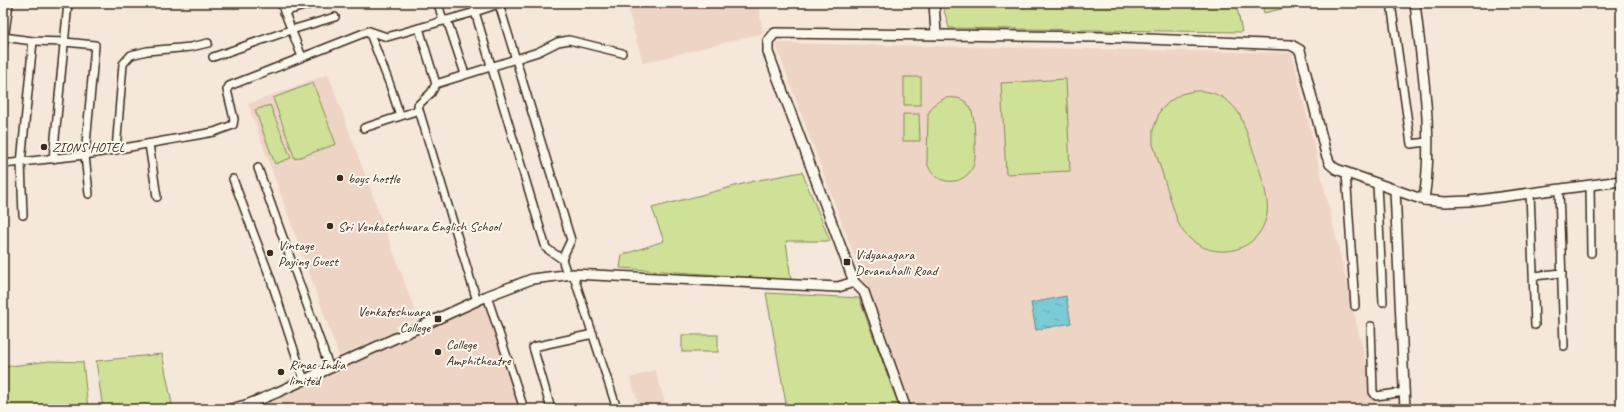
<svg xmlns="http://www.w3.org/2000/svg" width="1624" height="412" font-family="Caveat,sans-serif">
  <defs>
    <pattern id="water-ripples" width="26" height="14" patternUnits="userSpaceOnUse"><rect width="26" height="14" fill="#7acbd5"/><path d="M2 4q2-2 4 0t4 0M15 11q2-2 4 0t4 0" fill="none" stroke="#6aaeb6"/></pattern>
  </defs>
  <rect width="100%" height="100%" fill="#f5e7da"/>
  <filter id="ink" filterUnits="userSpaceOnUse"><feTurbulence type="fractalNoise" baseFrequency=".025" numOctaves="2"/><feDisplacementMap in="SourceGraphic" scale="8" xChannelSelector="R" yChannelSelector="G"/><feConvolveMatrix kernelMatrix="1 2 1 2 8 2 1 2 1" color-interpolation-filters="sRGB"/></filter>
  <g filter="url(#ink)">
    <g fill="#eed4c5">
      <path d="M626,3H758L763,33L643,63Z"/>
      <path d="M775,43L1292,53L1377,409H911Z"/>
      <path d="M328,74L418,319L395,327L396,331L339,356L248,104Z"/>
      <path d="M486,303L520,402L498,409H257L256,406L401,340Z"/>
      <path d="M655,370L667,409H640L630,378Z"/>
    </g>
    <g fill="#cfe196" stroke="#85865a">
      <path d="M942,3H1236L1242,32L949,28Z"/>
      <path d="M1262,3H1306L1264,13Z"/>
      <rect x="904" y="77" width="17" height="28"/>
      <path d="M1066,79L1070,171L1006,174L1001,83Z"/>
      <path d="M313,83L336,144L295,159L273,98Z"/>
      <path d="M1194,91C1214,90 1229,98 1240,115C1248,137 1271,193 1267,214C1258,262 1194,263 1177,220L1153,144V130L1160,111L1170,101L1181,94Z"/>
      <path d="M945,98C975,94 974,118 975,139C975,147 976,156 974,164C966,188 933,187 927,162L928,114L933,105Z"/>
      <path d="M270,105L291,158L275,164L255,110Z"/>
      <path d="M903,114H919L920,141H903Z"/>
      <path d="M802,172L830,241H786L791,280L620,268L622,255L664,241L652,208L754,181Z"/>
      <path d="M766,293L859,298L900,409H787Z"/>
      <rect x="682" y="335" width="36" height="17"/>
      <path d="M162,354L173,409H103L96,361Z"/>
      <path d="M50,361L83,362L88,409H6L3,367Z"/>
    </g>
    <path fill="url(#water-ripples)" stroke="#618b8c" d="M1066,296L1071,323L1036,330L1031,303Z"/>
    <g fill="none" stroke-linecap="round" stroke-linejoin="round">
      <g stroke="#3b2a1e" stroke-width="10">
        <g id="street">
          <path d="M281,3L302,57"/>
          <path d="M438,3L443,21"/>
          <path d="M474,3L475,12L499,4L571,240L562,259"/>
          <path d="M1391,3L1411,144L1427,142"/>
          <path d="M284,12L314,3"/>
          <path d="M447,20L465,74"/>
          <path d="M419,28L436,84L431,93L418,105L419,110L477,301"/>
          <path d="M369,31L390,85L400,116"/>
          <path d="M3,37L33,41L65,42L95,45L85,155L89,194"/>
          <path d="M3,46L9,3"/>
          <path d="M213,57L291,30L335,17"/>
          <path d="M436,84L538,52L558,42L569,40L622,53"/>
          <path d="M364,128L419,110"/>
          <path d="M149,144L157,197"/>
          <path d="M116,150L123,64L131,55L147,51L191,47L208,43"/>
          <path d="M53,159L68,3"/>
          <path d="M3,164L85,155L214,132L233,125L234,119L227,90L229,86L369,31L387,37L475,12L546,248L562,259L567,274"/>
          <path d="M258,168L330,369"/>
          <path d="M1346,173L1355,306"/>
          <path d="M233,179L270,277L304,380"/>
          <path d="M1377,184L1383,302"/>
          <path d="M1590,185L1591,253"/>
          <path d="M1559,189L1564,346"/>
          <path d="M1530,193L1535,325"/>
          <path d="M23,215L21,163L33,41"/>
          <path d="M573,274L617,409"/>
          <path d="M1534,276L1562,273"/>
          <path d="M487,296L524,409"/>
          <path d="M1371,326L1373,392L1376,396L1405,392"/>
          <path d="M551,409L533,347L593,334"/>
        </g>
      </g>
      <g stroke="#3b2a1e" stroke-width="12">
        <g id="secondary">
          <path d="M934,3L936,34"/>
          <path d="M1415,3C1422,67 1434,136 1424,200"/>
          <path d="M1395,190L1405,409"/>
          <path d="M854,282L864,292L906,409"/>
          <path d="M231,409L249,404L278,392L487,296L532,279L573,274L838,287L854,282L768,52V41L775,33L1101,37L1291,45L1300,50L1326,154L1330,164L1336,169L1424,200L1445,202L1470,201L1621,181"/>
        </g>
      </g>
      <use href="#street" stroke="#fbf7ec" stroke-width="7"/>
      <use href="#secondary" stroke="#fbf7ec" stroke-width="9"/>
    </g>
  </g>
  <g fill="#3b2a1e" stroke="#fbf7ec" stroke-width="1.5">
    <circle cx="44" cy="147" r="4"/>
    <circle cx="340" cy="178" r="4"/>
    <circle cx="330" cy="226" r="4"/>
    <circle cx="270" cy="253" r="4"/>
    <rect x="843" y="258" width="8" height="8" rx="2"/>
    <rect x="434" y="315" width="8" height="8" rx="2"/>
    <circle cx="438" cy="352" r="4"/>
    <circle cx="281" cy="372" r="4"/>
  </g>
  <g text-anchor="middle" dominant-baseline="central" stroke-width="4" stroke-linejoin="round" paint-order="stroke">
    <g font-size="14" fill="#3b2a1e" stroke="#fbf7ec" text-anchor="start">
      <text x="52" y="147">ZIONS HOTEL</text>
      <text x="348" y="178">boys hostle</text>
      <text x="338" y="226">Sri Venkateshwara English School</text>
      <text x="278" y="245">Vintage<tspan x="278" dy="16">Paying Guest</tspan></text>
      <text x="855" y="254">Vidyanagara<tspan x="855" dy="16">Devanahalli Road</tspan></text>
      <text x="430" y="311" text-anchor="end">Venkateshwara<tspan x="430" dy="16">College</tspan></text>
      <text x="446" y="344">College<tspan x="446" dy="16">Amphitheatre</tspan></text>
      <text x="289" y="364">Rinac India<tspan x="289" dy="16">limited</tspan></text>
    </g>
  </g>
  <rect width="1624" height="412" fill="none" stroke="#fbf7ec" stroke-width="16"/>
  <rect x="8" y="8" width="1608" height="396" fill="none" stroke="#3b2a1e" stroke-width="1.5" filter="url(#ink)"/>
</svg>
